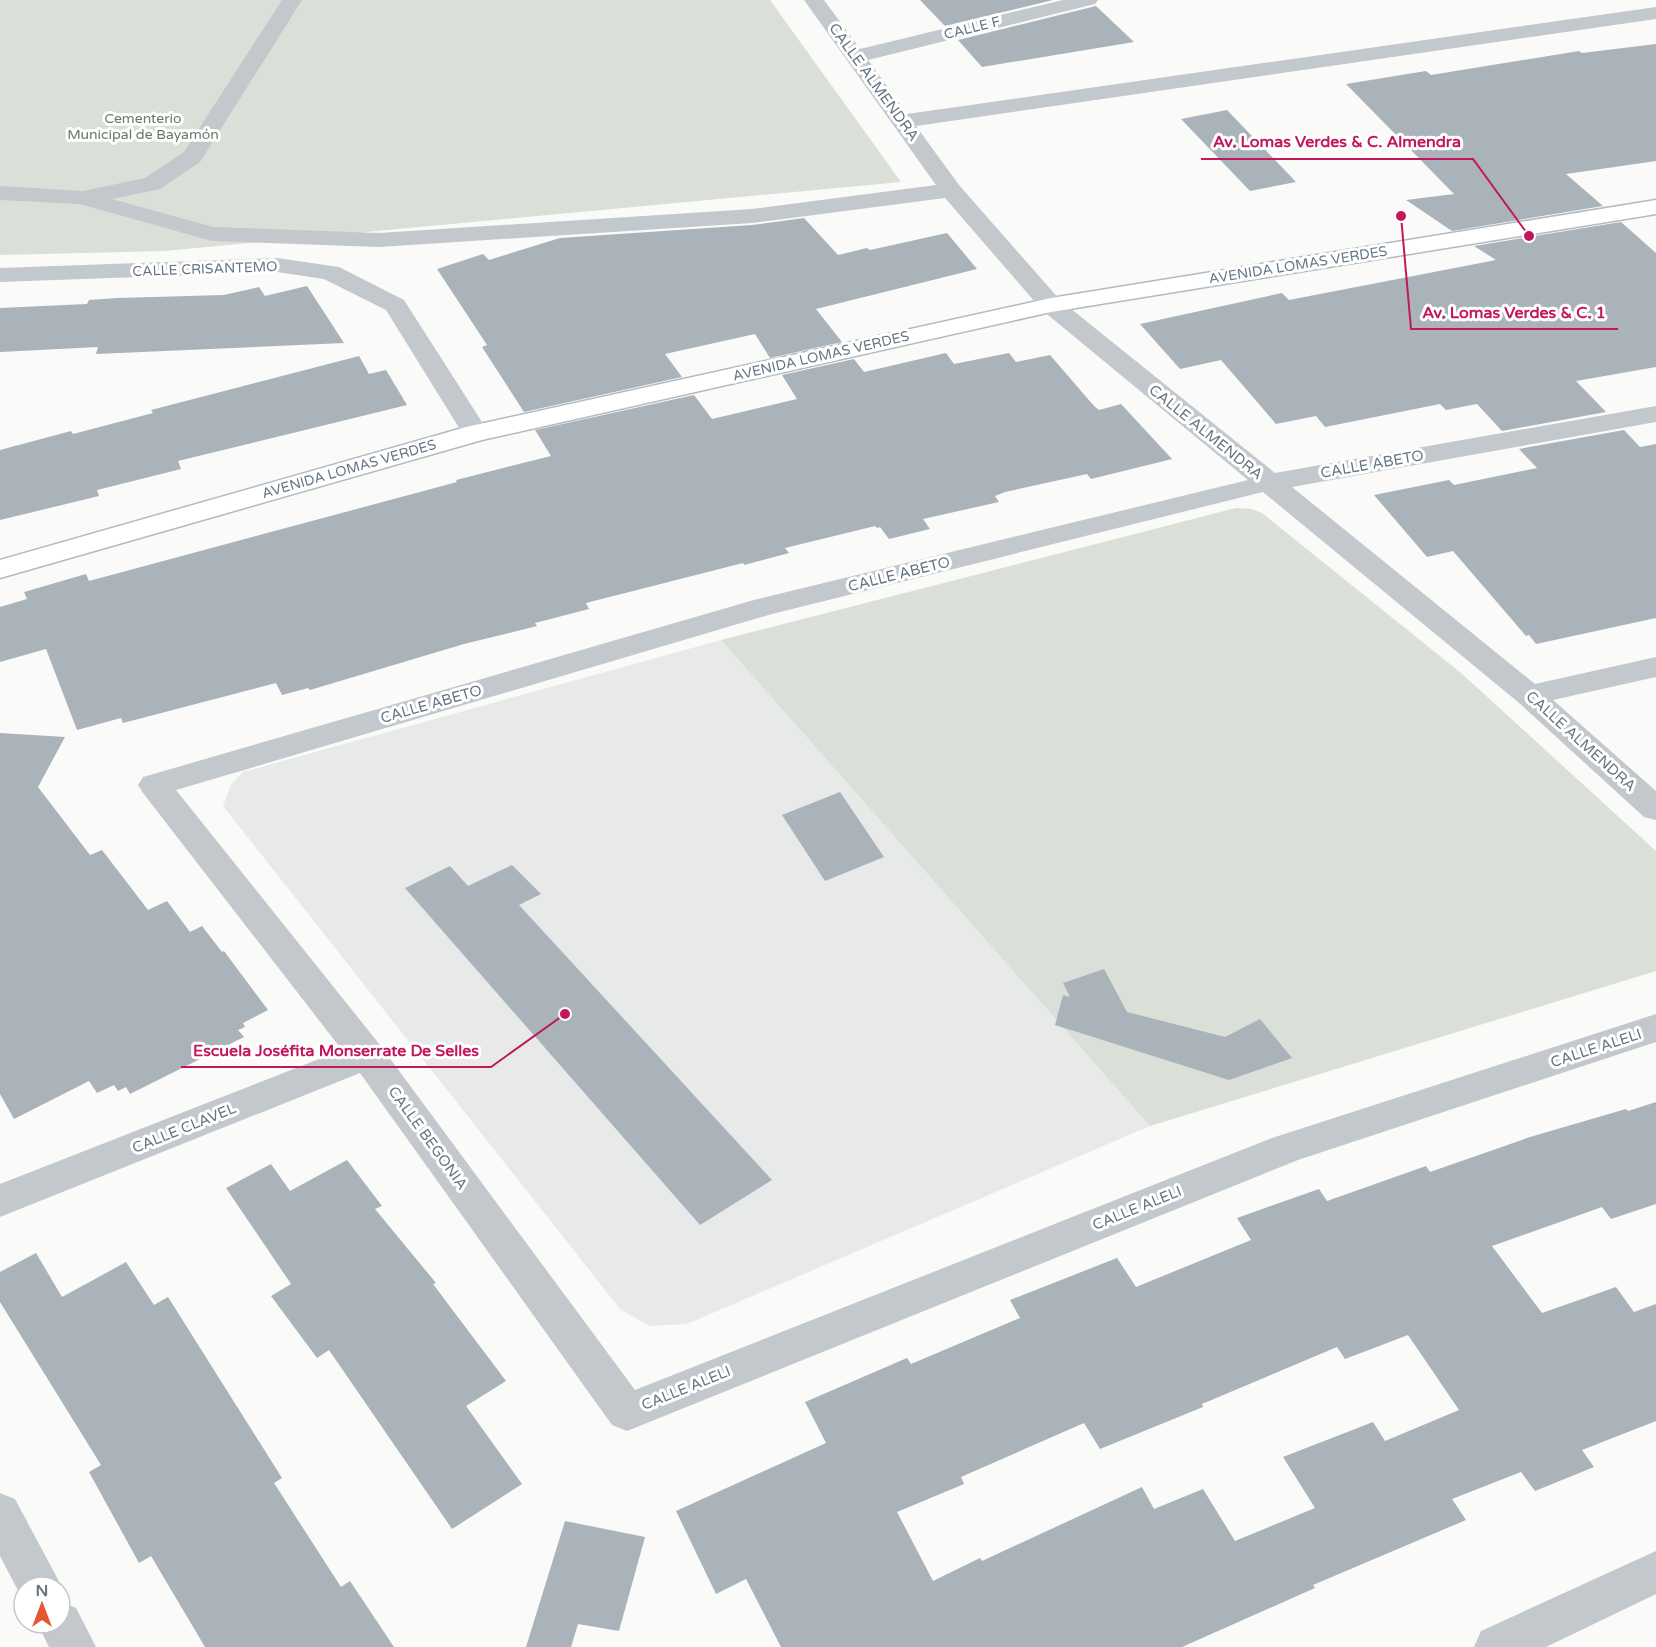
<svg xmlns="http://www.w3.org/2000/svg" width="1656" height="1647" font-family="'Varela Round',sans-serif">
  <rect width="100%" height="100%" fill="#fafaf8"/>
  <path fill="#e8e9e9" d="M721,640L1150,1126L687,1324L649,1326L620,1309L223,806L231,785L243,772Z"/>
  <g fill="#dadfd7">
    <path d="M0,0H770L901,182L164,251L0,255Z"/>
    <path d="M1236,508L1251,509L1262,513L1461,673L1656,851V971L1150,1126L721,640Z"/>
  </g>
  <g fill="#aab3b9" fill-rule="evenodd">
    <path d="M920,0H1053L945,26Z"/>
    <path d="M1096,6L1134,42L982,67L958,40Z"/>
    <path d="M1656,44V161L1566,174L1603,206L1452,231L1406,200L1454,194L1346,84L1426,71L1431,75L1579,51L1582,53Z"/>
    <path d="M1227,110L1296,182L1250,191L1181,119Z"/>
    <path d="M804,218L838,255L867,248L870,250L947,233L977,269L816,309L842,342L770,358L755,334L665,354L682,377L524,412L482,347L487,345L437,269L483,254L489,260L560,238L752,225Z"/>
    <path d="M1621,222L1656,253V367L1576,381L1606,412L1502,431L1477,404L1446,410L1440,404L1325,427L1316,416L1276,424L1221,360L1180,369L1140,324L1282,293L1289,300L1496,260L1474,246Z"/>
    <path d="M307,286L344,343L96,354L98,347L0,352V308L87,304L89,300L117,298L224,295L259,287L265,296Z"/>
    <path d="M946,353L954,364L1009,353L1016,362L1050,355L1094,406L1099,410L1121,404L1172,459L1091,479L1087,474L1005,492L995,496L999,502L923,519L930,529L889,539L880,527L877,528L875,526L785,548L789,553L744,565L743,563L586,603L589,609L535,623L537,626L464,644L310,690L308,688L282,695L276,683L123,723L121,718L77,730L46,649L0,662V607L27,599L24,592L86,574L89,581L457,482L456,480L551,456L535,430L694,395L712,419L797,399L782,375L854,359L864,372Z"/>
    <path d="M359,356L369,374L386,370L407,405L178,461L181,469L97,490L99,496L0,520V450L71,431L73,434L153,413L151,410Z"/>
    <path d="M1624,430L1640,447L1656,444V618L1536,644L1529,635L1526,636L1453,551L1427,557L1374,495L1449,480L1454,485L1537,468L1519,449Z"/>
    <path d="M0,733L65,737L38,787L90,855L102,850L148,910L167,901L190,932L202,926L222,952L224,951L268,1010L243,1023L245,1027L238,1030L244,1037L130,1094L126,1087L118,1091L114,1085L97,1093L89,1081L14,1119L0,1094Z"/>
    <path d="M840,792L884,857L825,881L782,815Z"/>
    <path d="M512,865L541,894L519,905L772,1180L700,1225L405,888L450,866L468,886Z"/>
    <path d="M1104,969L1127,1012L1225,1037L1260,1019L1292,1058L1229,1080L1055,1025L1063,995L1070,997L1063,983Z"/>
    <path d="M1656,1102V1204L1611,1219L1602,1207L1492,1246L1542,1313L1616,1287L1634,1312L1656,1304V1421L1582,1450L1594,1467L1535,1491L1521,1472L1452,1499L1466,1520L1313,1585L1315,1588L1182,1647H781L746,1579L716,1594L676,1511L826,1443L805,1402L907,1358L911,1364L1020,1318L1010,1300L1117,1258L1136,1287L1251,1240L1237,1218L1319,1189L1327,1201L1426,1166L1430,1172L1530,1137L1626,1109L1628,1111ZM1408,1335L1459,1410L1385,1441L1373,1422L1283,1457L1315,1508L1235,1541L1203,1489L1154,1509L1142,1487L982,1561L980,1558L933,1581L897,1512L964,1484L961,1477L1084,1423L1100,1449L1203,1407L1202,1404L1337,1347L1345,1359Z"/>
    <path d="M347,1160L382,1206L375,1209L436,1283L433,1284L506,1381L466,1406L522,1484L452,1529L329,1350L317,1358L271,1296L291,1284L226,1188L271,1164L290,1191Z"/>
    <path d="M36,1253L62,1297L126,1262L154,1305L168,1297L282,1478L274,1483L341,1587L350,1581L394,1647H205L151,1556L139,1563L89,1472L101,1465L0,1302V1272Z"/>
    <path d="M565,1521L645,1537L619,1631L578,1624L571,1647H526Z"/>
  </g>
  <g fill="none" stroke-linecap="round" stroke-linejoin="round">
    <g stroke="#b3babf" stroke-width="3">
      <path id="secondary" d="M1656,200V214L1051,312L482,440L0,578V560L466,427L1051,298Z"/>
    </g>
    <g fill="#c3c8cc" fill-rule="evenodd">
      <path d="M282,0H302L200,162L160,189L112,199L213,227L379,233L752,209L936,185L804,0H824L860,49L1063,0H1098L1095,4L868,60L907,114L1656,7V19L916,126L959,185L1060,300L1275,473L1656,406V422L1292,487L1535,684L1656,657V677L1553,700L1656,791V820L1644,817L1518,702L1263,492L772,614L176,790L380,1045L635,1390L1272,1138L1656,1014V1042L1298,1160L627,1431L612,1425L360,1073L0,1217V1184L342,1050L143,793L138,785L143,777L754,600L1248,480L1042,310L945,198L752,223L379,247L212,241L80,204L0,200V186L83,191L145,178L184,152Z"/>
      <path d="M277,258L339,267L404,300L489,433L486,439L476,441L466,439L386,310L324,279L277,272L0,282V268Z"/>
      <path d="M0,1493L15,1499L62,1587L60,1593V1587H24V1602L0,1556Z"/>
      <path d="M1656,1551V1594L1546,1647H1474L1481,1631Z"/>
      <path d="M60,1601L76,1608L96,1647H49L37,1623H60Z"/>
    </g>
    <use href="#secondary" fill="#fff" fill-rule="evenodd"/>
  </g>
  <g text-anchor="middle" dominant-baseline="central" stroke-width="6" stroke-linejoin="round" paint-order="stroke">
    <g font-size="14" fill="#657683" stroke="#fff">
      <text transform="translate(972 28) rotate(-14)">CALLE F</text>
      <text transform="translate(1298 265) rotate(-9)">AVENIDA LOMAS VERDES</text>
      <text transform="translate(205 269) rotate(-2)">CALLE CRISANTEMO</text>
      <text transform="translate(821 356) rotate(-13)">AVENIDA LOMAS VERDES</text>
      <text transform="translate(349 469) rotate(-16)">AVENIDA LOMAS VERDES</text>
    </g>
    <g font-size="14" fill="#687a64" stroke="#fff">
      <text x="143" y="118">Cementerio<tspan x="143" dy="16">Municipal de Bayamón</tspan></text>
    </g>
    <g font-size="15" fill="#657683" stroke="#fff">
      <text transform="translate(874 82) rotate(54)">CALLE ALMENDRA</text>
      <text transform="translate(1206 432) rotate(39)">CALLE ALMENDRA</text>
      <text transform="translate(1372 464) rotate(-10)">CALLE ABETO</text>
      <text transform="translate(899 574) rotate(-14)">CALLE ABETO</text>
      <text transform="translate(431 704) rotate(-16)">CALLE ABETO</text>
      <text transform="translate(1581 741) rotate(42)">CALLE ALMENDRA</text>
      <text transform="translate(1596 1048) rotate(-18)">CALLE ALELI</text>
      <text transform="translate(184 1128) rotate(-22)">CALLE CLAVEL</text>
      <text transform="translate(428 1138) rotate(54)">CALLE BEGONIA</text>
      <text transform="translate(1137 1208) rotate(-22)">CALLE ALELI</text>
      <text transform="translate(686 1388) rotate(-22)">CALLE ALELI</text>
    </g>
  </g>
  <path fill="none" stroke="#c2185b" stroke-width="2" d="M1529 236L1473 159H1201M1401 216L1411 329H1618M565 1014L491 1067H181"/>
  <g fill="#c2185b" stroke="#fff" stroke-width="2">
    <circle cx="1529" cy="236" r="6"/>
    <circle cx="1401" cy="216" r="6"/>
    <circle cx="565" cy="1014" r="6"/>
  </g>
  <g font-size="16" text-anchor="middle" font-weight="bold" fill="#c2185b" stroke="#fff" stroke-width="6" stroke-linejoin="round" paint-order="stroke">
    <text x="1337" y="147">Av. Lomas Verdes &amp; C. Almendra</text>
    <text x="1514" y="318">Av. Lomas Verdes &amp; C. 1</text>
    <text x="336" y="1056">Escuela Joséfita Monserrate De Selles</text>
  </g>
  <g transform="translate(42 1605)"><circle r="28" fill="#ffffff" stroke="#c1c8cd" stroke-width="1.5"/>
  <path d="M0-4.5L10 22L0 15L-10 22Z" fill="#e4572e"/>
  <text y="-9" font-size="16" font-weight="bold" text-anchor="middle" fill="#657683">N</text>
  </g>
</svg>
